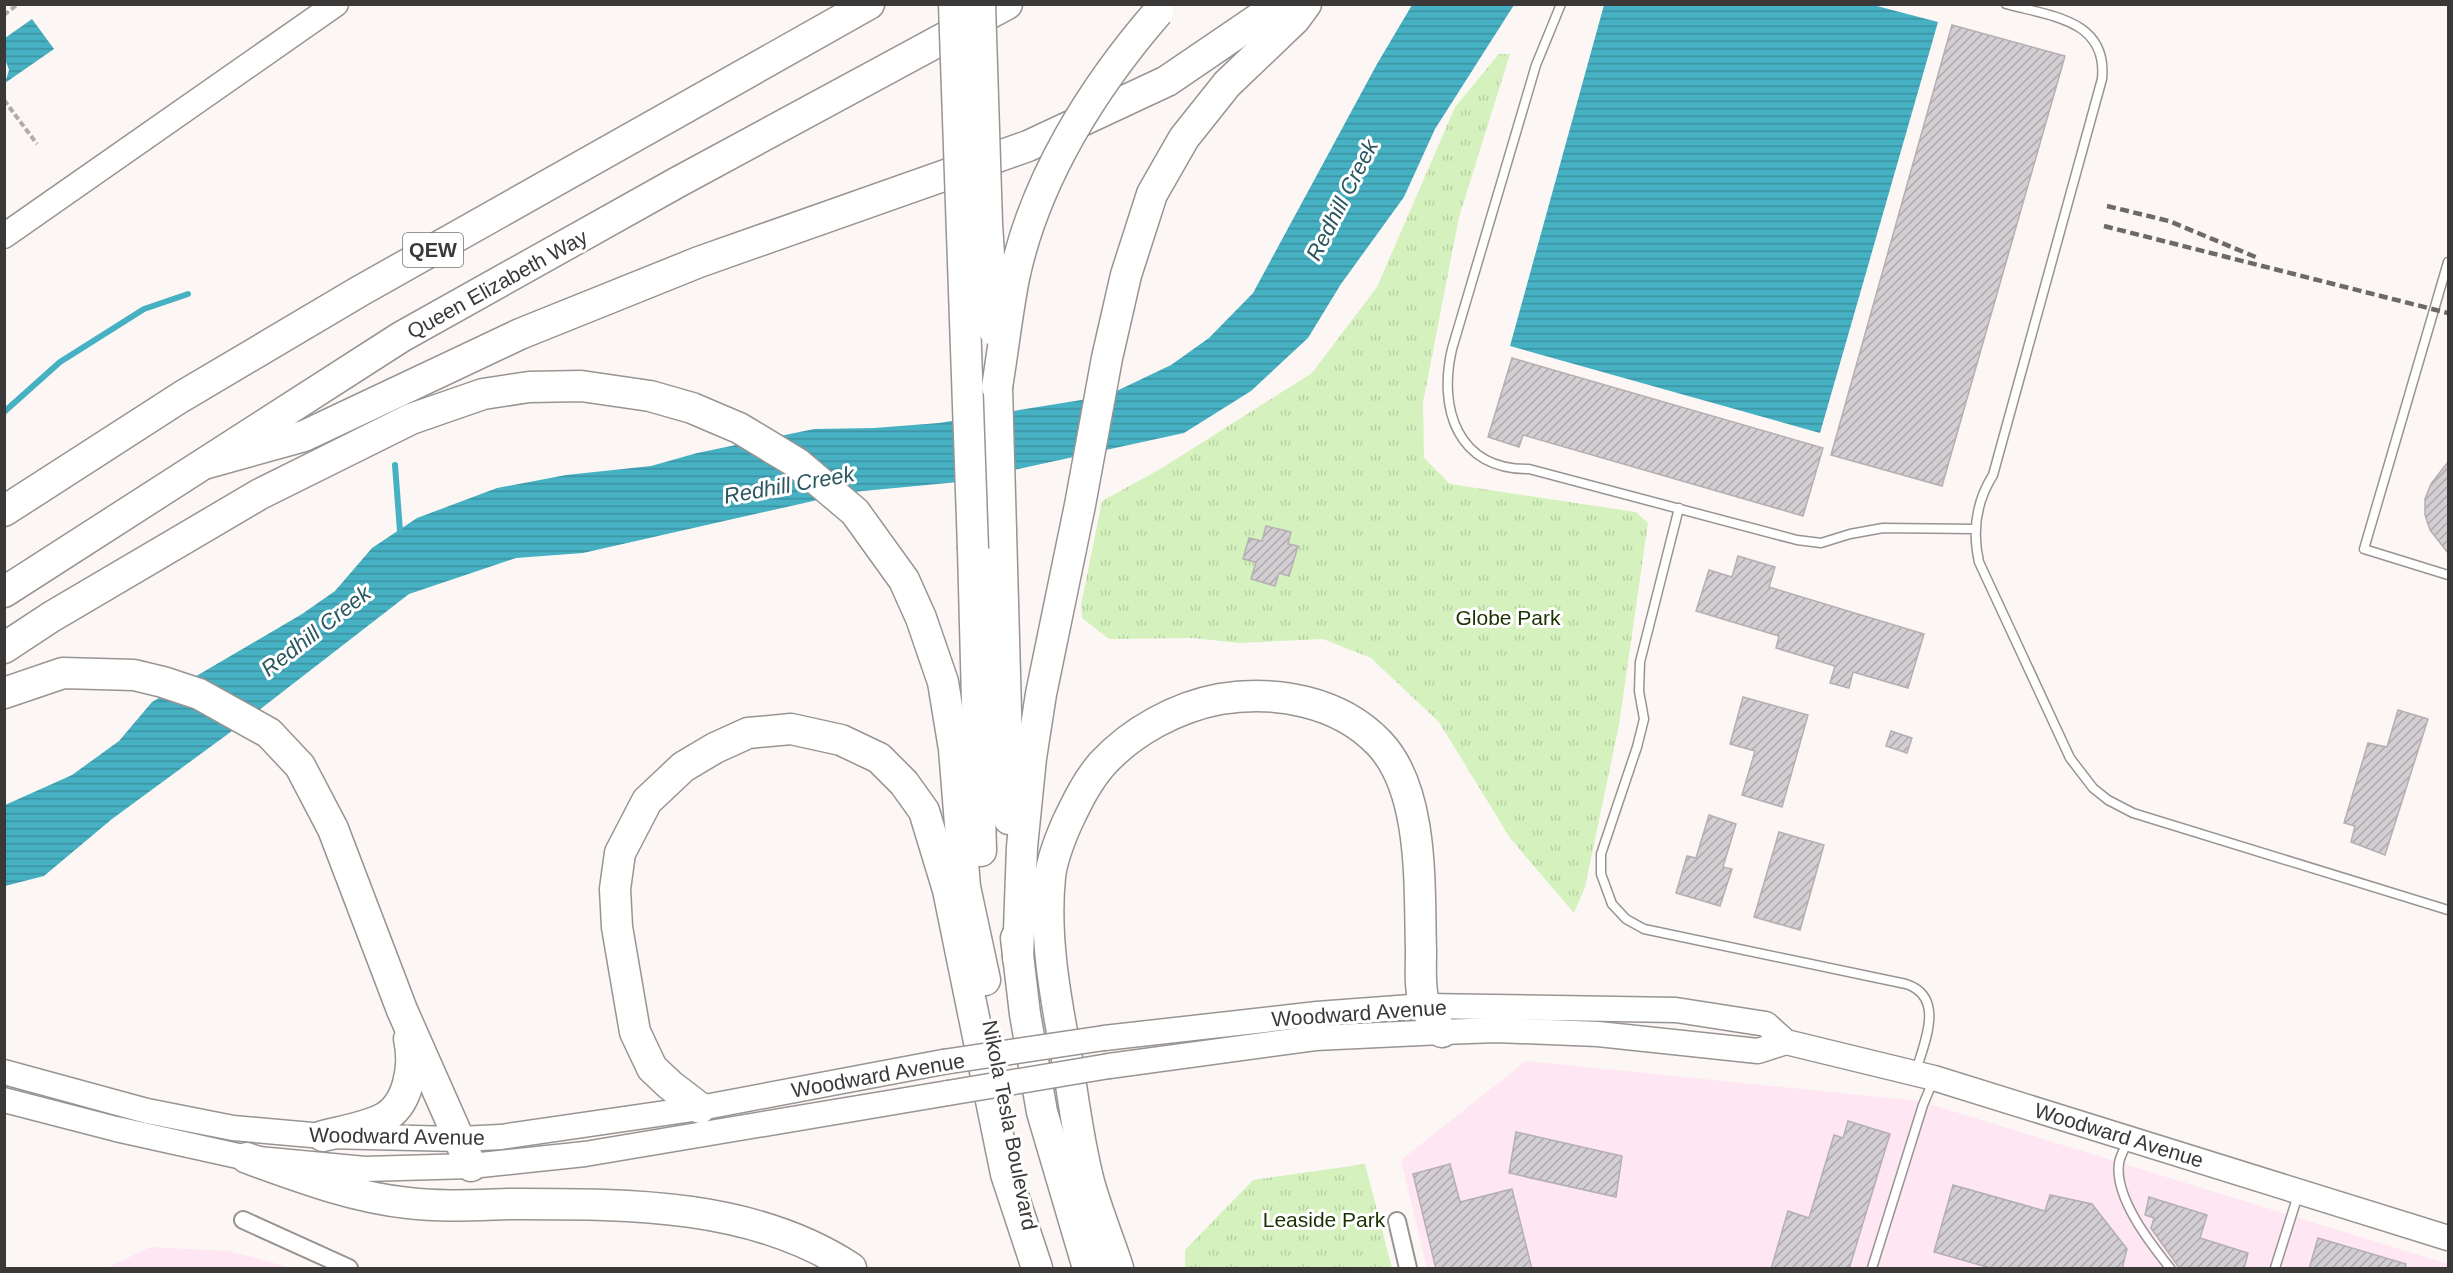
<svg xmlns="http://www.w3.org/2000/svg" width="2453" height="1273" font-family="Helvetica,sans-serif">
  <defs>
    <pattern id="grass-tufts" width="24" height="20" patternUnits="userSpaceOnUse" patternTransform="scale(1.5)"><rect width="24" height="20" fill="#d5f2be"/><path d="M3 7l-1-3M5 7V3M7 7l1-3M15 17l-1-3M17 17v-4M19 17l1-3" fill="none" stroke="#b8d0a4"/></pattern>
    <pattern id="water-rules" width="6" height="5" patternUnits="userSpaceOnUse" patternTransform="scale(1.5)"><rect width="6" height="5" fill="#47b1c4"/><path d="M0 2.5h6" fill="none" stroke="#3c91a0"/></pattern>
    <pattern id="building-hatch" width="6" height="6" patternUnits="userSpaceOnUse" patternTransform="scale(1.5)"><rect width="6" height="6" fill="#d3ced2"/><path d="M-1 1l2-2M0 6l6-6M5 7l2-2" fill="none" stroke="#aca8ab"/></pattern>
  </defs>
  <rect width="100%" height="100%" fill="#fcf7f4"/>
  <g fill="#fee7f3">
    <path d="M1526,1061L1920,1101L2448,1264V1268H1427L1401,1160Z"/>
    <path d="M150,1247L229,1251L292,1268H107Z"/>
  </g>
  <g fill="url(#grass-tufts)">
    <path d="M1499,54H1510L1459,217L1423,403L1424,458L1450,484L1636,512L1648,523L1619,725L1585,887L1574,913L1510,838L1439,722L1371,658L1323,639L1240,643L1192,638L1109,639L1082,618L1081,605L1102,501L1162,468L1312,373L1377,287L1455,107Z"/>
    <path d="M1365,1164L1392,1268H1185V1250L1253,1180Z"/>
  </g>
  <g fill="url(#water-rules)">
    <path d="M1412,5H1514L1435,129L1404,197L1341,284L1308,338L1251,391L1184,433L958,482L853,492L583,553L516,558L409,594L232,731L112,819L44,876L5,886V805L72,775L119,741L152,702L302,614L335,591L372,548L417,518L497,488L566,475L651,466L697,453L814,429L874,428L939,423L1106,396L1171,365L1209,338L1253,293L1377,64Z"/>
    <path d="M1604,5H1873L1938,22L1820,433L1510,346Z"/>
    <path d="M32,19L54,49L5,83L9,70L5,59V38Z"/>
  </g>
  <g fill="none" stroke-linecap="round" stroke-linejoin="round">
    <g stroke="#47b1c4" stroke-width="6">
      <path d="M4,412L60,362L144,309L188,294"/>
      <path d="M395,465L400,531"/>
    </g>
  </g>
  <g fill="url(#building-hatch)" stroke="#b4afb3" stroke-width="1.5">
    <path d="M1952,25L2065,56L1942,486L1831,455Z"/>
    <path d="M1512,358L1823,448L1803,516L1523,435L1519,447L1488,437Z"/>
    <path d="M2448,462V553L2430,530L2425,515V499L2431,484Z"/>
    <path d="M1266,526L1291,532L1288,544L1298,546L1289,576L1279,573L1275,586L1251,579L1256,562L1243,559L1249,538L1262,541Z"/>
    <path d="M1738,556L1775,567L1769,587L1924,634L1908,688L1853,672L1849,688L1830,683L1835,666L1776,648L1779,636L1696,611L1709,570L1732,577Z"/>
    <path d="M1743,697L1808,715L1782,807L1742,795L1755,751L1730,744Z"/>
    <path d="M2398,710L2428,719L2385,855L2351,842L2355,826L2344,823L2368,743L2387,747Z"/>
    <path d="M1891,731L1912,738L1907,753L1886,746Z"/>
    <path d="M1709,815L1736,824L1723,867L1732,869L1720,906L1676,893L1687,856L1696,858Z"/>
    <path d="M1779,832L1824,845L1800,930L1754,917Z"/>
    <path d="M1848,1121L1890,1134L1849,1269H1771L1788,1211L1809,1218L1834,1135L1843,1138Z"/>
    <path d="M1516,1132L1622,1156L1616,1197L1509,1173Z"/>
    <path d="M1450,1164L1460,1202L1512,1189L1532,1269H1436L1413,1174Z"/>
    <path d="M1953,1185L2045,1211L2050,1195L2092,1204L2127,1249L2122,1269H1994L1934,1252Z"/>
    <path d="M2149,1197L2207,1215L2200,1238L2248,1253L2244,1269H2180L2151,1228L2154,1218L2145,1215Z"/>
    <path d="M2318,1238L2406,1264L2405,1269H2309Z"/>
  </g>
  <g fill="none" stroke-linecap="round" stroke-linejoin="round">
    <g stroke="#989491" stroke-width="11">
      <g id="lane">
        <path d="M1561,4L1536,65L1452,349C1438,408 1457,470 1529,469L1797,540L1821,543L1850,534L1883,528L1975,529"/>
        <path d="M2006,4C2049,16 2108,19 2102,79L1993,475C1976,502 1972,531 1979,562L2070,758L2093,788L2108,800L2133,813L2448,910"/>
        <path d="M2448,262L2364,549L2448,575"/>
        <path d="M1679,508L1640,662L1639,691L1644,719L1637,747L1601,854V874L1612,904L1626,919L1644,929L1906,984C1946,997 1924,1043 1916,1071"/>
        <path d="M2128,1141C2125,1148 2120,1156 2119,1163C2114,1197 2150,1243 2170,1268"/>
        <path d="M1872,1268L1923,1105L1933,1081"/>
        <path d="M2275,1268L2298,1195"/>
      </g>
    </g>
    <g stroke="#989491" stroke-width="20">
      <g id="street">
        <path d="M243,1220L349,1268"/>
        <path d="M1397,1221L1408,1268"/>
      </g>
    </g>
    <g stroke="#989491" stroke-width="27">
      <g id="secondary">
        <path d="M4,236L336,4"/>
        <path d="M1104,1038L1317,1014L1424,1006L1676,1010L1766,1024L1786,1042L1934,1078L2448,1238"/>
        <path d="M1109,1066L1315,1038L1442,1032L1496,1030L1598,1034L1758,1051L1786,1042"/>
        <path d="M4,1072L147,1111L233,1128L323,1136L459,1139L501,1137L700,1108L943,1062"/>
        <path d="M4,1100L116,1129L247,1158L365,1169L471,1166L585,1154L948,1093"/>
      </g>
    </g>
    <g stroke="#989491" stroke-width="33">
      <g id="highway">
        <path d="M997,387L1009,819"/>
        <path d="M207,463L304,436L520,334L699,262L1028,146L1167,81L1280,4"/>
        <path d="M4,511L181,397L360,291L869,4"/>
        <path d="M973,549L981,851"/>
        <path d="M4,592L401,337L678,182L1007,4"/>
        <path d="M4,648L51,617L260,494L411,419L483,394L529,387L581,386L650,396L692,408L739,428L797,463L855,512L904,580L921,618L943,682L954,749L965,887L985,980"/>
        <path d="M4,693L63,673L134,675L163,682L199,694L269,733L300,766L333,829L402,1010L471,1166"/>
        <path d="M1016,938L1025,1014L1042,1112L1088,1268"/>
        <path d="M1018,958L1022,847L1031,758L1041,694L1080,505L1107,358L1126,275L1152,194L1184,138L1227,84L1295,19L1306,4"/>
        <path d="M700,1108L670,1085L652,1068L635,1032L617,927L615,889L620,853L647,801L683,767L715,748L748,733L791,729L841,740L879,758L904,783L924,811L948,890L1006,1174L1037,1268"/>
        <path d="M323,1136C342,1131 364,1128 382,1119C409,1106 415,1065 409,1039"/>
        <path d="M247,1158C300,1177 352,1197 408,1203C441,1207 475,1205 508,1204C624,1204 751,1202 851,1268"/>
        <path d="M1118,1268C1109,1240 1097,1211 1089,1182C1078,1140 1073,1095 1066,1053C1055,996 1044,935 1050,877C1052,859 1060,839 1067,823C1077,802 1087,781 1102,764C1132,731 1177,707 1220,699C1275,690 1339,701 1379,743C1425,791 1419,889 1421,951C1421,968 1419,993 1426,1008C1430,1016 1436,1024 1442,1032"/>
      </g>
    </g>
    <g stroke="#b0acaa" stroke-width="4" stroke-dasharray="6 3" stroke-linecap="butt">
      <path d="M4,15L18,4"/>
      <path d="M4,100L37,144"/>
    </g>
    <use href="#lane" stroke="#fff" stroke-width="8"/>
    <use href="#street" stroke="#fff" stroke-width="16"/>
    <use href="#secondary" stroke="#fff" stroke-width="24"/>
    <use href="#highway" stroke="#fff" stroke-width="30"/>
    <g stroke="#6c6a68" stroke-width="4.5" stroke-dasharray="9 4.5" stroke-linecap="butt">
      <path d="M2107,206L2169,221L2258,258"/>
      <path d="M2104,226L2448,313"/>
    </g>
    <g stroke="#989491" stroke-width="27" stroke-linecap="butt">
      <g id="secondary-bridge">
        <path d="M943,1062L1104,1038"/>
        <path d="M948,1093L1109,1066"/>
      </g>
    </g>
    <g stroke="#989491" stroke-width="33" stroke-linecap="butt">
      <g id="highway-bridge">
        <path d="M954,4L973,549"/>
        <path d="M980,4L987,224L994,330"/>
        <path d="M997,387C1003,351 1007,314 1014,278C1035,179 1093,87 1158,12"/>
      </g>
    </g>
    <use href="#secondary-bridge" stroke="#fff" stroke-width="24"/>
    <use href="#highway-bridge" stroke="#fff" stroke-width="30"/>
  </g>
  <g text-anchor="middle" dominant-baseline="central" stroke-width="6" stroke-linejoin="round" paint-order="stroke">
    <rect fill="#fff" stroke="#767474" stroke-width="1.5" x="403" y="233" width="60" height="34" rx="4.5"/>
    <g font-size="20" font-weight="bold" fill="#3b3938">
      <text x="433" y="250">QEW</text>
    </g>
    <g font-size="21" fill="#3b3938" stroke="#fff">
      <text transform="translate(497 284) rotate(-29)">Queen Elizabeth Way</text>
      <text transform="translate(1359 1013) rotate(-4)">Woodward Avenue</text>
      <text transform="translate(878 1075) rotate(-10)">Woodward Avenue</text>
      <text transform="translate(1010 1125) rotate(79)">Nikola Tesla Boulevard</text>
      <text transform="translate(2119 1135) rotate(17)">Woodward Avenue</text>
      <text transform="translate(397 1136) rotate(1)">Woodward Avenue</text>
    </g>
    <g font-size="21" fill="#1b3100" stroke="#fff">
      <text x="1508" y="617">Globe Park</text>
      <text x="1324" y="1219">Leaside Park</text>
    </g>
    <g font-size="22" font-style="italic" fill="#2a5760" stroke="#fff">
      <text transform="translate(1342 200) rotate(-63)">Redhill Creek</text>
      <text transform="translate(789 485) rotate(-10)">Redhill Creek</text>
      <text transform="translate(316 631) rotate(-38)">Redhill Creek</text>
    </g>
  </g>
  <rect width="2453" height="1273" fill="none" stroke="#3b3938" stroke-width="12"/>
</svg>
